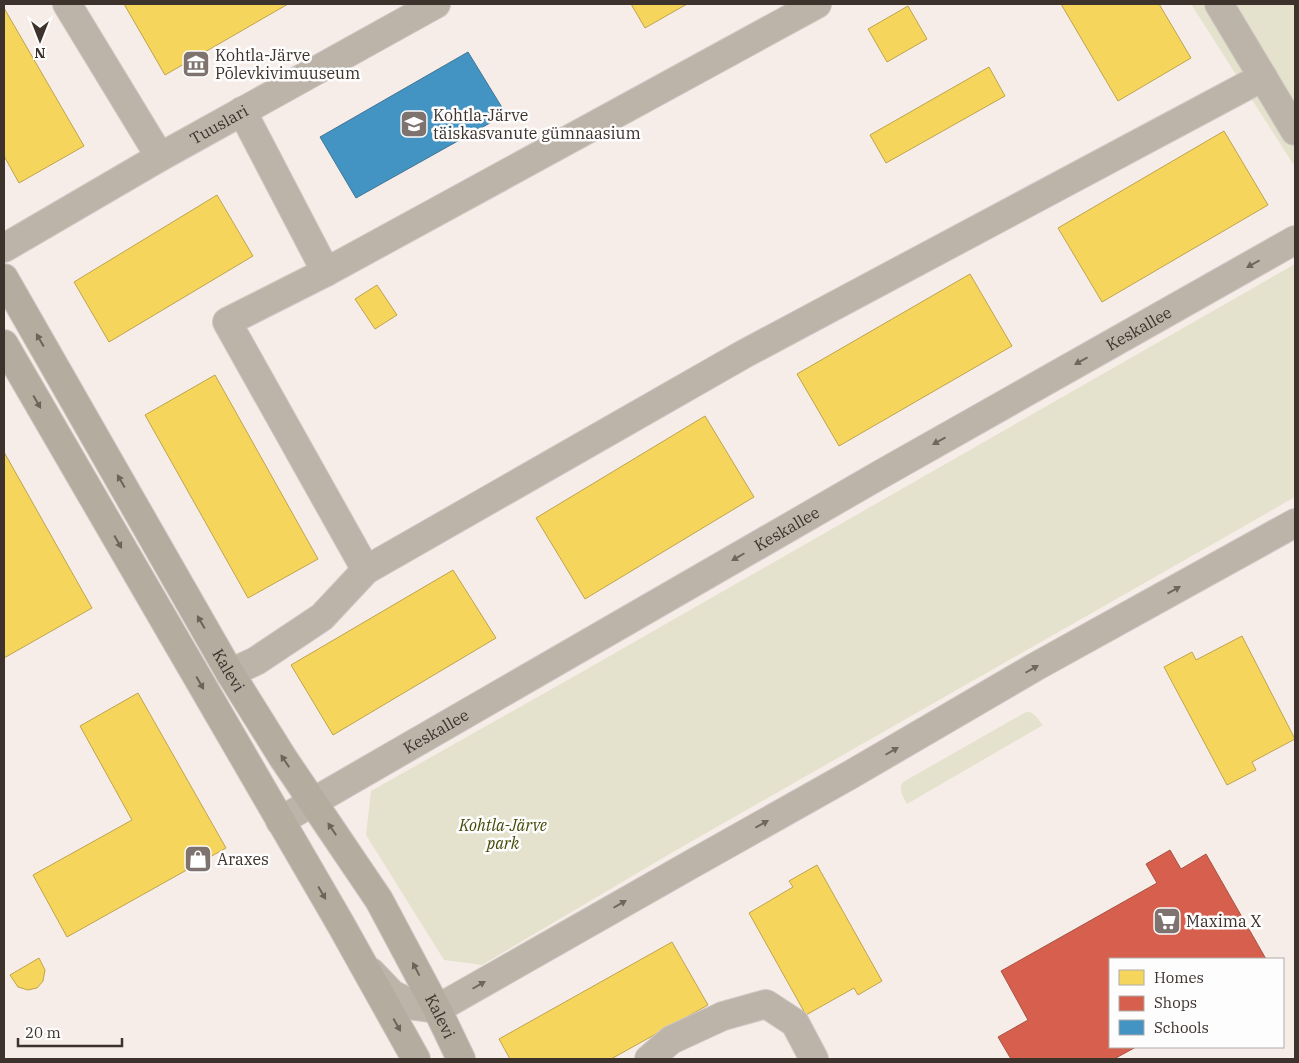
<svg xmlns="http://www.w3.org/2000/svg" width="1299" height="1063" font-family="'IBM Plex Serif',serif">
  <rect width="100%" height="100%" fill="#f7ede8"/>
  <g fill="#e4e2cd">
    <path d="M1191,4H1295V167Z"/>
    <path d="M1295,264V497L673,852L482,965L444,960L366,835L371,791L573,677Z"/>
    <path d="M1026,712C1034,711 1038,719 1043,725L907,804C903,797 898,789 903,782Z"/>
  </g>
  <g fill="#f6d55c" stroke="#bea44e">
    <path d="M124,4H288L165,75Z"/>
    <path d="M631,4H687L645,28Z"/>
    <path d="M1061,4H1159L1191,58L1118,101Z"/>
    <path d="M908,6L927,39L887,62L868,29Z"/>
    <path d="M4,8L84,146L19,183L4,156Z"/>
    <path d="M989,67L1005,96L886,163L870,135Z"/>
    <path d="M1224,131L1268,205L1102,302L1058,228Z"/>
    <path d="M217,195L253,256L109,342L74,282Z"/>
    <path d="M970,274L1012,346L839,446L797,374Z"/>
    <path d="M377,285L397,315L375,329L355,299Z"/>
    <path d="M215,375L318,559L248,598L145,415Z"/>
    <path d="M705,416L754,497L585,599L536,518Z"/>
    <path d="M4,452L92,608L4,658Z"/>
    <path d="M453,570L496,638L333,735L291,665Z"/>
    <path d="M1242,636L1295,739L1252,762L1256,770L1227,785L1164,667L1192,652L1196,660Z"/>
    <path d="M138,693L226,848L67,937L33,875L132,820L80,726Z"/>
    <path d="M817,865L882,981L858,995L854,988L806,1015L749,913L793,887L789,881Z"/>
    <path d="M672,942L708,1005L611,1059H510L499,1039Z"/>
    <path d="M39,958L45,970L43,981L37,988L28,990L18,987L10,975Z"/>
  </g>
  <path fill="#d6604d" stroke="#a85243" d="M1170,850L1181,869L1206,854L1266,959H1110V1047H1136L1114,1059H1011L998,1037L1028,1020L1001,971L1157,883L1146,864Z"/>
  <path fill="#4393c3" stroke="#417696" d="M468,52L506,114L356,198L320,137Z"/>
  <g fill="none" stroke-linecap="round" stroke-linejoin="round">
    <g stroke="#d0c8c4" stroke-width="30">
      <g id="minor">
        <path d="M67,4L160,157"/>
        <path d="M1219,4L1295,131"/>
        <path d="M242,111L326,272"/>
        <path id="s1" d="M4,248L160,157L436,4"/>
        <path d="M366,570L227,322L326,272L817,4"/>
        <path d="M230,673L256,661L322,617L366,570L744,354L1263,77"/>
        <path id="s2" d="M280,821L883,473L1295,240"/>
        <path d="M371,972L392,994L415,1006L437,1009L690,865L850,775L1035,667L1295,523"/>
        <path d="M649,1059L671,1040L723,1016L766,1004L795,1023L814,1059"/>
      </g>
    </g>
    <g stroke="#d0c8c4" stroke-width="30">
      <g id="major">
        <path id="s3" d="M4,278L230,673L283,758L379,900L437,1009L461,1059"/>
        <path d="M4,344L340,923L416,1059"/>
      </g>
    </g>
    <use href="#minor" stroke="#bcb4a9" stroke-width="28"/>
    <use href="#major" stroke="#b4ac9f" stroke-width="28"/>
  </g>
  <defs><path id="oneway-solid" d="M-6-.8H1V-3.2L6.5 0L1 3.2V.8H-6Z" transform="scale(1.25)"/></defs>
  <g fill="#70665e">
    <use href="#oneway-solid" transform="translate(1253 264) rotate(151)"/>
    <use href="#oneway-solid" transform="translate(1081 361) rotate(151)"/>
    <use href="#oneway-solid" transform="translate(939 441) rotate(151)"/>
    <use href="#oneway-solid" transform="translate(738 557) rotate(150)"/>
    <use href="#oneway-solid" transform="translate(1174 590) rotate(-29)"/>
    <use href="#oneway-solid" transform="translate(1032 669) rotate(-30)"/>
    <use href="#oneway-solid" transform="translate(892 751) rotate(-30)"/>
    <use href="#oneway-solid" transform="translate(762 824) rotate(-29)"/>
    <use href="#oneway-solid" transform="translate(620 904) rotate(-30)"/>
    <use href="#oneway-solid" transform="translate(479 985) rotate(-30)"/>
  </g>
  <g fill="#6d635a">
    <use href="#oneway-solid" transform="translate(40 340) rotate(-120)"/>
    <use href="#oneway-solid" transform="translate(37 402) rotate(60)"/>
    <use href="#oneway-solid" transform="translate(121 481) rotate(-120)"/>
    <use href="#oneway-solid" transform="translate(118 542) rotate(60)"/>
    <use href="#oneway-solid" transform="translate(201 622) rotate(-120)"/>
    <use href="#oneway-solid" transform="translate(200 683) rotate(60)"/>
    <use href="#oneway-solid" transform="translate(285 761) rotate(-124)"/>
    <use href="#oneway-solid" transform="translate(332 829) rotate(-124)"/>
    <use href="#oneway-solid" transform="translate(322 893) rotate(60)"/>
    <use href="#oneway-solid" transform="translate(416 969) rotate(-118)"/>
    <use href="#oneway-solid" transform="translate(397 1025) rotate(61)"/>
  </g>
  <defs>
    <g id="museum-square" transform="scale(1.4375)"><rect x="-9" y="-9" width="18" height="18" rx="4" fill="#7e736e" stroke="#fdfdfd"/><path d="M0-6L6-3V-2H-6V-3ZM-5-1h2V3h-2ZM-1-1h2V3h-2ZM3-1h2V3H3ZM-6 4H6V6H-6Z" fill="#fff"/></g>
    <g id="school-square" transform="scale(1.4375)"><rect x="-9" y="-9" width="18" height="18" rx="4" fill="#7e736e" stroke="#fdfdfd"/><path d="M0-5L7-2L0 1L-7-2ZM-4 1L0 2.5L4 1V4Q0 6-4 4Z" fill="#fff"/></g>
    <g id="shop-square" transform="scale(1.4375)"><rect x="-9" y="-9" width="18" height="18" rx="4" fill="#7e736e" stroke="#fdfdfd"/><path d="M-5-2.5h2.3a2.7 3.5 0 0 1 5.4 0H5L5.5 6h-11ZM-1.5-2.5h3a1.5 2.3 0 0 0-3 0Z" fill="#fff"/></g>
    <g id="supermarket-square" transform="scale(1.4375)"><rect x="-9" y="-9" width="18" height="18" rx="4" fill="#7e736e" stroke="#fdfdfd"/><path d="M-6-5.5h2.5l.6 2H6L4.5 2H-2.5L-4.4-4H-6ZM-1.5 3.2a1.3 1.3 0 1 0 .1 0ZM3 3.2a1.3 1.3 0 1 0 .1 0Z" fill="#fff"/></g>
  </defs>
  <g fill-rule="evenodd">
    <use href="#museum-square" x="196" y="64"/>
    <use href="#school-square" x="414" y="124"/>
    <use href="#shop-square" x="198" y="859"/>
    <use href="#supermarket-square" x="1167" y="921"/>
  </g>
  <g text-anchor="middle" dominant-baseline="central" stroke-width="5" stroke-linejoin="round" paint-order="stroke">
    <g font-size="16" fill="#3d322c" stroke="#fdfdfd" text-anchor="start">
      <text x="215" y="55">Kohtla-Järve<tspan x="215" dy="18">Põlevkivimuuseum</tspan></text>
      <text x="433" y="115">Kohtla-Järve<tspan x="433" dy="18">täiskasvanute gümnaasium</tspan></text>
      <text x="217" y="859">Araxes</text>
      <text x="1186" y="921">Maxima X</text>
    </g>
    <g font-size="16" fill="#3d322c" stroke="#fdfdfd">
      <text stroke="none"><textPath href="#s1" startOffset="248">Tuuslari</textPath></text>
      <text stroke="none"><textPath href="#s2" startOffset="990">Keskallee</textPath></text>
      <text stroke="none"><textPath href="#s2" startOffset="585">Keskallee</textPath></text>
      <text stroke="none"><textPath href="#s3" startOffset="452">Kalevi</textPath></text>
      <text stroke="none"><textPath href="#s2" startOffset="180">Keskallee</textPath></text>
      <text stroke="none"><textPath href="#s3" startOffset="858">Kalevi</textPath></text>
    </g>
    <g font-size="16" font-style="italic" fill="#454906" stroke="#fdfdfd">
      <text x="503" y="825">Kohtla-Järve<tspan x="503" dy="18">park</tspan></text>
    </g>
  </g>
  <rect width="1299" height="1063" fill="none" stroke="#3d322c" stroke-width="10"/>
  <rect x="1109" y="958" width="175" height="90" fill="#fdfdfd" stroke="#b0aca9"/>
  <rect x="1119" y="970" width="25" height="15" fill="#f6d55c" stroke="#b0aca9"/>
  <text x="1154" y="983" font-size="15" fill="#3d322c">Homes</text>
  <rect x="1119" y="996" width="25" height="15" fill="#d6604d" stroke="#b0aca9"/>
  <text x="1154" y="1008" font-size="15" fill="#3d322c">Shops</text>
  <rect x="1119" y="1020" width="25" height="15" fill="#4393c3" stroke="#b0aca9"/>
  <text x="1154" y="1033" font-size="15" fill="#3d322c">Schools</text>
  <g transform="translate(40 40) rotate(180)" stroke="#fdfdfd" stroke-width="4" paint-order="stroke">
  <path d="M0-4L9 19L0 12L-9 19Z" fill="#3d322c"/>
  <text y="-8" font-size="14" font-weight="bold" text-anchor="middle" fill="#3d322c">N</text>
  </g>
  <path d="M18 1038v8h104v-8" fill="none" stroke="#3d322c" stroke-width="2.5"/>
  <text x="25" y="1038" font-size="15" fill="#3d322c" stroke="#fdfdfd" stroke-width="4" paint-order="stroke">20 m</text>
</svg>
